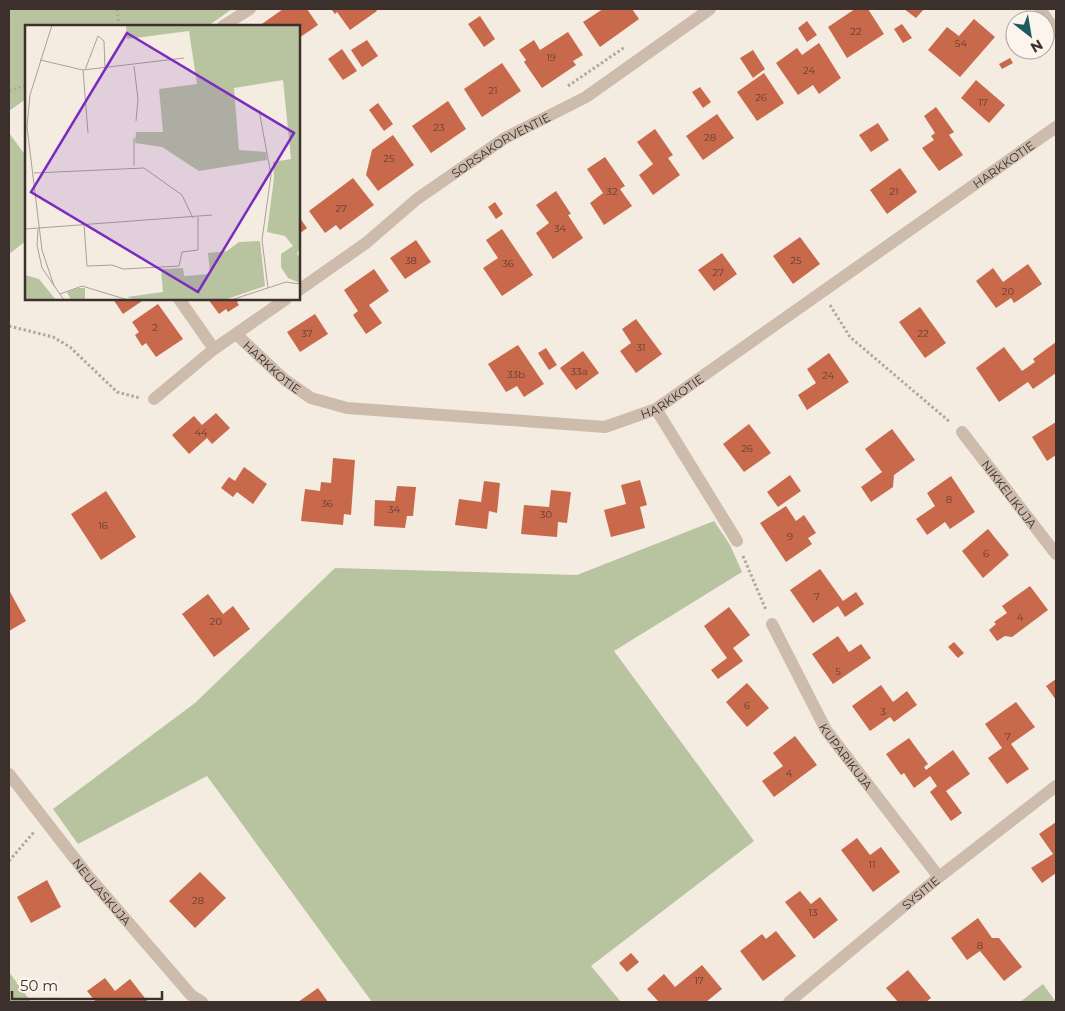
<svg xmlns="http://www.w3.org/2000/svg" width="1065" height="1011" font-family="Montserrat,sans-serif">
  <rect width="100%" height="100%" fill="#f4ebe1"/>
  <g fill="#b8c4a0">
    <path d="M9,9H232L208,26H26V99L9,111Z"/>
    <path d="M9,133L26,156V241L9,254Z"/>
    <path d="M714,521L730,545L742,572L614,651L754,841L591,966L621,1002H372L207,776L78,844L53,809L195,703L335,568L577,575Z"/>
    <path d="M9,972L31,1002H9Z"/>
    <path d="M1043,984L1056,1002H1020Z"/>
  </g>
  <g fill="#c8694b">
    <path d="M283,9H307L318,25L299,38V26H259Z"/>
    <path d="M331,9H376L377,11L350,30L337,12L335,14Z"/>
    <path d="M603,9H632L639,19L600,47L583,22Z"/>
    <path d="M855,9H868L884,34L847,58L828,27Z"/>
    <path d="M904,9H924L916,18Z"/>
    <path d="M480,16L495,39L484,47L468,24Z"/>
    <path d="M974,19L995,37L960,77L928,50L947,27L959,36Z"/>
    <path d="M807,21L817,35L807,42L798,28Z"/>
    <path d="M902,24L912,38L903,43L894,29Z"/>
    <path d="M568,32L583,55L573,61L576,65L542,88L524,62L526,60L519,50L534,40L540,50Z"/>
    <path d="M367,40L378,56L362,67L351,50Z"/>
    <path d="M819,43L841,78L819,94L813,85L798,95L776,63L797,48L802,55Z"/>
    <path d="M342,49L357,71L343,80L328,59Z"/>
    <path d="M753,50L765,69L753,78L740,58Z"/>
    <path d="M1010,58L1013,63L1002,69L999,64Z"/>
    <path d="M502,63L521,91L482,117L464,89Z"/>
    <path d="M764,73L784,103L757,121L737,92Z"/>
    <path d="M976,80L1005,105L989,123L961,98Z"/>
    <path d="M700,87L711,102L703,108L692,92Z"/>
    <path d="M448,101L466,129L431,153L412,126Z"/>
    <path d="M378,103L393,124L384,131L369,110Z"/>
    <path d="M936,107L954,132L949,135L963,155L939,171L922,148L934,140L931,136L935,133L924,116Z"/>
    <path d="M717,114L734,138L703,160L686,136Z"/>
    <path d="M878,123L889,140L871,152L859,135Z"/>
    <path d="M655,129L673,155L668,158L680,175L653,195L639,175L653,164L637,142Z"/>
    <path d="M393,135L414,165L378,191L366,175L372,150Z"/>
    <path d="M605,157L625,186L620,189L632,206L604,225L590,203L603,193L587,169Z"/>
    <path d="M900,168L917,192L887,214L870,190Z"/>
    <path d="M353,178L374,205L340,230L336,225L325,233L309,211Z"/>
    <path d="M556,191L571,214L568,215L583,238L553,259L536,233L549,223L536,205Z"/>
    <path d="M495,202L503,214L496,219L488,207Z"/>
    <path d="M299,217L307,228L299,234Z"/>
    <path d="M502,229L533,275L502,296L483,268L498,258L486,240Z"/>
    <path d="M800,237L820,264L793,284L773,256Z"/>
    <path d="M416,240L431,262L405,279L390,258Z"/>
    <path d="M722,253L737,274L714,291L698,270Z"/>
    <path d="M1028,264L1042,284L1014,303L1011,298L996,308L976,281L993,268L1003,282Z"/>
    <path d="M374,269L389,291L369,305L382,323L366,334L353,315L358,311L344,290Z"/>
    <path d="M113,299H145L123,314Z"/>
    <path d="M208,299H241L237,302L239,305L228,312L226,309L219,314Z"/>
    <path d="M158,304L183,339L156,357L146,343L142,346L135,335L139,332L132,322Z"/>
    <path d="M920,307L946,343L925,358L899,322Z"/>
    <path d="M315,314L328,334L300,352L287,332Z"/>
    <path d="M636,319L662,354L636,373L620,351L631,343L622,329Z"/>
    <path d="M1056,342V373L1033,389L1028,382L999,402L976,368L1004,347L1022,371L1035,362L1033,359Z"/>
    <path d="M518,345L544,384L524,397L517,386L506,392L488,364Z"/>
    <path d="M546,348L557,365L549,370L538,353Z"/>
    <path d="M583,351L599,373L576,390L560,368Z"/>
    <path d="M829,353L849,382L807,410L798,395L816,383L807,369Z"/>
    <path d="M216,413L230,428L212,444L207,438L189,454L172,435L194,416L202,425Z"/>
    <path d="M1056,422V455L1047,461L1032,437Z"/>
    <path d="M749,424L771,453L744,472L723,444Z"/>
    <path d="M892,429L915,460L894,475L893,487L871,502L861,487L882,472L865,449Z"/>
    <path d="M333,458L355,460L351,515L344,514L343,525L301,521L305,489L320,491L321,482L331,483Z"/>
    <path d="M244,467L267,484L253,504L237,492L233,497L221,488L229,477L235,481Z"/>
    <path d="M790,475L801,491L778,507L767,492Z"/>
    <path d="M951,476L975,512L950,529L945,522L927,535L916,519L935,506L927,493Z"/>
    <path d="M640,480L647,505L640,507L645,528L611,537L604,510L626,504L621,485Z"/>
    <path d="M484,481L500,483L497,513L489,511L487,529L455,525L459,499L481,502Z"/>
    <path d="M397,486L416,487L413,516H407L405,528L374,526L375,500L395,501Z"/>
    <path d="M551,490L571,492L567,523L558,522L557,537L521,534L524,505L549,507Z"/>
    <path d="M106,491L136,537L101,560L71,514Z"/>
    <path d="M786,506L796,521L804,515L816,533L808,538L812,544L786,562L760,523Z"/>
    <path d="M988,529L1009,555L983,578L962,551Z"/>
    <path d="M820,569L843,601L856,592L864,604L845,617L838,606L813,623L790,590Z"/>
    <path d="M1030,586L1048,610L1012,637L1005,636L997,641L989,630L996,624L994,622L1007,613L1002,606Z"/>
    <path d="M9,590L26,621L9,631Z"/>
    <path d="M208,594L223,614L233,606L250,629L214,657L182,614Z"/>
    <path d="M729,607L750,635L733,648L743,661L718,679L711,670L727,658L704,626Z"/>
    <path d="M838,636L849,652L861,644L871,658L833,684L812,654Z"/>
    <path d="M954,642L964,653L958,658L948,647Z"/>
    <path d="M1056,679V700L1046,686Z"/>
    <path d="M747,683L769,708L747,727L726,702Z"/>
    <path d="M881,685L893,702L907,691L917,705L894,722L890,717L870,731L852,706Z"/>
    <path d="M1016,702L1035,727L1011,744L1029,769L1007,784L988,758L1002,748L985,724Z"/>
    <path d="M795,736L817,765L774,797L762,781L783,766L773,753Z"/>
    <path d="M909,738L928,764L924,767L926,770L953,750L970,774L946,791L962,813L951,821L930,792L937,786L930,776L914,788L904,773L901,775L886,754Z"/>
    <path d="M1056,822V873L1042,883L1031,868L1053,854L1039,834Z"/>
    <path d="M857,838L870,855L881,847L900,872L873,892L841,850Z"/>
    <path d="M200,872L226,898L195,928L169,901Z"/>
    <path d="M47,880L61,907L31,923L17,897Z"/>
    <path d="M800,891L811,904L820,897L838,920L814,939L785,902Z"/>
    <path d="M978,918L992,938H999L1022,967L1004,981L980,951L967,960L951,938Z"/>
    <path d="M776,931L796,956L763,981L740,951L762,934L766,939Z"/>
    <path d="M631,953L639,962L627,972L619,963Z"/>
    <path d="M702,965L722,989L706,1002H657L658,1001L647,989L664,974L675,987Z"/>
    <path d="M908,970L931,998L926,1002H898L886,988Z"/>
    <path d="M105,978L115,991L130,979L148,1002H96L87,991Z"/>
    <path d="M318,988L328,1002H298Z"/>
  </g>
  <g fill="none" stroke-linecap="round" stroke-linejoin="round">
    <g stroke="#b9a596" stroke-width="3" stroke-dasharray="2.5 2.5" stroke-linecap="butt">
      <path d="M117,9L119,26"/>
      <path d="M112,26H118"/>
      <path d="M568,86L625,47"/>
      <path d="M9,91L26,85"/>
      <path d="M830,305L850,337L950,422"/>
      <path d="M9,326L53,337L70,347L117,392L140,398"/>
      <path d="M743,556L766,610"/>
      <path d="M9,861L34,832"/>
    </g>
    <g stroke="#cdbbac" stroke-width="12">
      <path d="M223,26L250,9"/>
      <path id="s1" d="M299,290L366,243L417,199L505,138L586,97L710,9"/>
      <path d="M179,299L214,349"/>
      <path id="s2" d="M236,334L285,380L311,398L347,408L605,427L656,409L1056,127"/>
      <path d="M154,399L214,349L286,299"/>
      <path d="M656,409L737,541"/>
      <path id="s3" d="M962,432L1056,554"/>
      <path id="s4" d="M772,624L826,730L939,877"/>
      <path id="s5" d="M9,774L89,877L191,995L202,1002"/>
      <path id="s6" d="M789,1002L939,877L1056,786"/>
    </g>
    <path stroke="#cdbbac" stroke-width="12" d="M1040,9L1056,32"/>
  </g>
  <g text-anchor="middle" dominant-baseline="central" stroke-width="4.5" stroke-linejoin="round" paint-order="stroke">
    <g font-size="10" fill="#5e3e33">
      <text x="856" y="31">22</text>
      <text x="961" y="43">54</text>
      <text x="551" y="57">19</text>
      <text x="809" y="70">24</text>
      <text x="493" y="90">21</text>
      <text x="761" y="97">26</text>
      <text x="983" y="102">17</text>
      <text x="439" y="127">23</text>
      <text x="710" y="137">28</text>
      <text x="389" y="158">25</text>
      <text x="612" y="191">32</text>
      <text x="894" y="191">21</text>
      <text x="341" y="208">27</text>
      <text x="560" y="228">34</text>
      <text x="411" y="260">38</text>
      <text x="796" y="260">25</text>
      <text x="508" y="263">36</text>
      <text x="718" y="272">27</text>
      <text x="1008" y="291">20</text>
      <text x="155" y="327">2</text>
      <text x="307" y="333">37</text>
      <text x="923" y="333">22</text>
      <text x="641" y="347">31</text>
      <text x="579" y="371">33a</text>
      <text x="516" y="374">33b</text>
      <text x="828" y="375">24</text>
      <text x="201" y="432">44</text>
      <text x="747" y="448">26</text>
      <text x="949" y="499">8</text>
      <text x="327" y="503">36</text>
      <text x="394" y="509">34</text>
      <text x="546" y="514">30</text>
      <text x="103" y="525">16</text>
      <text x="790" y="536">9</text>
      <text x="986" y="553">6</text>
      <text x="817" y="596">7</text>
      <text x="1020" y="617">4</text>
      <text x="216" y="621">20</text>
      <text x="838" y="671">5</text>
      <text x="747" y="705">6</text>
      <text x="883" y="711">3</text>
      <text x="1008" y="736">7</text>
      <text x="789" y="773">4</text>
      <text x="872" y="864">11</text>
      <text x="198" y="900">28</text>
      <text x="813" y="912">13</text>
      <text x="980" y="945">8</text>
      <text x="699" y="980">17</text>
    </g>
    <g font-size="12" fill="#3b302b" stroke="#fbf5ee">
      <text stroke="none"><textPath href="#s1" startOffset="249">SORSAKORVENTIE</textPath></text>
      <text stroke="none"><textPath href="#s2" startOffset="874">HARKKOTIE</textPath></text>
      <text stroke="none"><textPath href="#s2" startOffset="49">HARKKOTIE</textPath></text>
      <text stroke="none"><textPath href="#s2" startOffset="469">HARKKOTIE</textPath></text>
      <text stroke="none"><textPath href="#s3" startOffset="78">NIKKELIKUJA</textPath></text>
      <text stroke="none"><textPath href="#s4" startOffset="152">KUPARIKUJA</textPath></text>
      <text stroke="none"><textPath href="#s5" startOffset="150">NEULASKUJA</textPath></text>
      <text stroke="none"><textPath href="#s6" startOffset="171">SYSITIE</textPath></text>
    </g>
  </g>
  <g transform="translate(25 25)">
    <rect width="275" height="275" fill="#f4ebe1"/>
    <path d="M101,0H275V221L272,229L275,232V258L263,253L256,242V229L268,221L260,211L242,207L249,153L248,137L266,134L258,55L209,63L214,125L241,127L242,135L174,146L137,122L110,118L111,107H138L134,64L172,59L164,6L102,14ZM235,216L240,261L199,275H111L102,272L138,267L136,244L158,243L159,251L185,249L183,228L202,226L214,217ZM0,250L14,254L31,275H0ZM53,263H60V275H46L42,267Z" fill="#b8c4a0"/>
    <path fill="none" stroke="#aaa098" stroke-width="1" d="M27,0L5,70L2,102L17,225L29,261M15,35L58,45L159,33M109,41L113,74L111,96M58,45L63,108M60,45L73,11L79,16L80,44M234,85L246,150L237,215L243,263M109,113V141M9,148L119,143L157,170L168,193M59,199L62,241L87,240L98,244L154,241L157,227L173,225V192M0,204L187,190M13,204L12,220L17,243L39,275M35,269L57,261L103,275M206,275L261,257L275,259"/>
    <path fill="#7b2cbf" fill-opacity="0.15" stroke="#7b2cbf" stroke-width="2.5" d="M102,8L269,108L173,267L6,167Z"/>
    <rect width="275" height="275" fill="none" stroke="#3b302b" stroke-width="2.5"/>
  </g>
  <rect width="1065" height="1011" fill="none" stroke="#3b302b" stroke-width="20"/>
  <g transform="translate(1030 35) rotate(149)"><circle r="24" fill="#fbf5ee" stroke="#aea6a0"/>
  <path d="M0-4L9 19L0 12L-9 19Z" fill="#1f5a5e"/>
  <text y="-8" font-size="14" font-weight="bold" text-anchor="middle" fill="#3b302b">N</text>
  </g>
  <path d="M12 991v8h150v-8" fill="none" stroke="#3b302b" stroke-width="2.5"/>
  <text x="20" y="991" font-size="15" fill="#3b302b" stroke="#fbf5ee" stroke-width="4" paint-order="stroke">50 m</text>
</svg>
